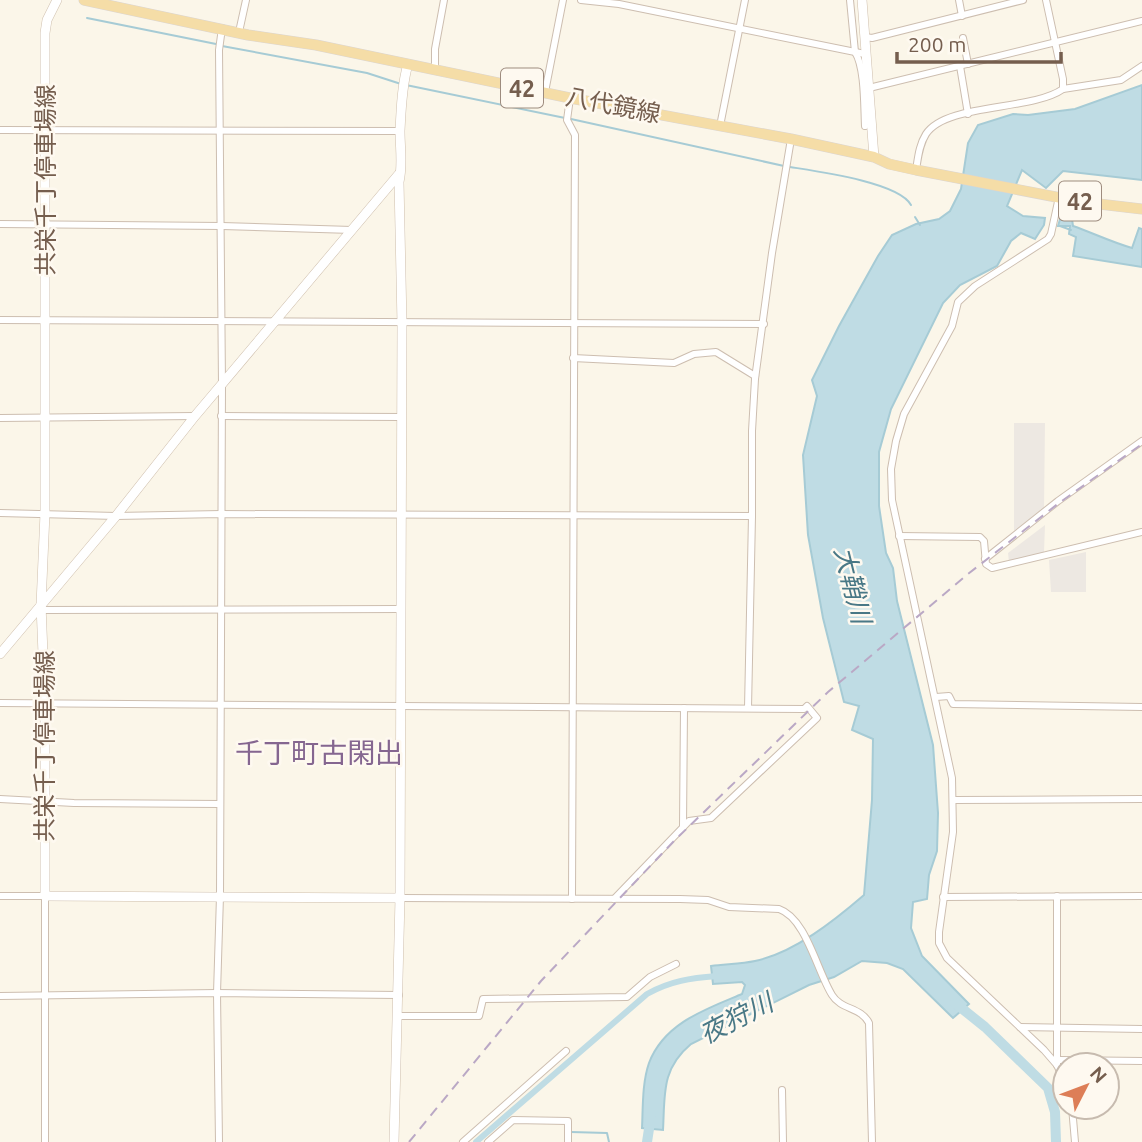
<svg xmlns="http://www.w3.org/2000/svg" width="1142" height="1142" font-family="Ubuntu,'Noto Sans JP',sans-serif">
  <rect width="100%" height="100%" fill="#fbf6e9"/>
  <g fill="#ede8e2">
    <path d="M1014,423H1045L1044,508L1014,531Z"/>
    <path d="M1045,525L1044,552L1009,562L1008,553Z"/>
    <path d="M1086,552V592H1051L1049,560Z"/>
  </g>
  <g fill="#bfdce4" stroke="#a6cbd5" stroke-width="2">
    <path d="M1142,85V180L1063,171L1046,188L1022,170L1007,206L1023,216L1045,218L1044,225L1035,239L1021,233L1011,241L997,266L960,285L943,303L891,409L879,452V506L886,553L893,568L897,601L933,745L938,813L937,851L929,875L927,899L913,902L911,928L922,956L969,1004L953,1018L903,969L887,963L862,961L834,977L809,985L691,1044C661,1069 665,1095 663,1130L642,1128C643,1108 642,1083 649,1063C664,1023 706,1009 742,994L745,985L742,982L713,984L711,966C725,964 741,964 755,961C794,953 835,920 864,895L872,800L873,739L852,730L859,706L844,702L823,618L808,535L803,455L817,396L812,380L839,326L878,256L892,235L916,224L939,219L950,211L961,189L968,143L978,125L1013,114L1028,115L1075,109Z"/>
    <path d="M1061,216L1072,219L1073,226C1093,233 1111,242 1132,248L1139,228L1142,229V267L1073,256L1076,237L1069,234L1070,226H1058Z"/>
  </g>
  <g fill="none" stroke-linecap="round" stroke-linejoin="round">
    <g stroke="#a6cbd5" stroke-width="2">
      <path d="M87,18L216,44"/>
      <path d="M222,46L367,73L401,84"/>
      <path d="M406,85L565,118"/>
      <path d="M571,119L784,166"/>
      <path d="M790,167C815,171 899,182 911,205"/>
      <path d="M915,217L920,225"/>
      <path d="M1060,226L1071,230"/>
      <path d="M571,1132L607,1133L609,1142"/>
    </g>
    <path stroke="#bfdce4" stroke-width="6" d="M476,1142L647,994C670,981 691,978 717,976"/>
    <g stroke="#bfdce4" stroke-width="10">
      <path d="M955,1003L985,1027L1048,1088L1055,1112L1056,1142"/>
      <path d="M647,1142L651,1116"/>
    </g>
    <g stroke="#cdbeb0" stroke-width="8">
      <g id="street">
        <path d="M581,0L619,4L865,54"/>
        <path d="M850,0L855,52C865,67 864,107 865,126"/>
        <path d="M959,0L962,16"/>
        <path d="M239,32L246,0"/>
        <path d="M865,37L872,38L1023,0"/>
        <path d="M963,38L968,64"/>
        <path d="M960,66L968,114"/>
        <path d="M435,70V49L444,0"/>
        <path d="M869,88L1142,21"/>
        <path d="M1063,89L1121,80L1142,66"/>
        <path d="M545,92L563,0"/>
        <path d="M570,98L567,120L575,135L572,899"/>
        <path d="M720,126L745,0"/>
        <path d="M0,130L400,131"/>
        <path d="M916,170C918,158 919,145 926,134C946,103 1032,111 1063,89V79L1046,0"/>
        <path d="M1059,197L1051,234L1048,239L975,286L958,302L952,326L904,414L896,441L891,469L892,500L952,778L953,832L939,932V943L947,958L1044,1050L1057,1065L1065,1082"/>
        <path d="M0,224L222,226L352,230"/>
        <path d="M0,320L764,324"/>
        <path d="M573,358L674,363L694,354L716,352L755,376"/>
        <path d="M221,416L401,417"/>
        <path d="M0,418L195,416"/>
        <path d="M0,513L116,516L221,514L752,516"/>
        <path d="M899,536L980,537L984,541L986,564L992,568L1142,532"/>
        <path d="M985,559L1058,501L1142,441"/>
        <path d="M43,610L400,609"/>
        <path d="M936,697L949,696L953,704L1142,707"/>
        <path d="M0,703L804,709L807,706L817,718L711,818L689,821L614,899"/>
        <path d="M748,708L752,516V431L755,379L772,253L791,139"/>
        <path d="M0,799L74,803L220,804"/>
        <path d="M954,800L1142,799"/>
        <path d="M683,827L684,708"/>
        <path d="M0,896H45V1142"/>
        <path d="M1057,896V1065"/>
        <path d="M943,897L1142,896"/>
        <path d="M400,898L680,899L708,900L729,907L779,909C806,918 817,971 832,995C841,1010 861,1007 869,1023L872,1142"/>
        <path d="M0,996L217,993L399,995"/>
        <path d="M398,1016H479L483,999L627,997L650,977L676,964"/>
        <path d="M1020,1027L1142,1029"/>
        <path d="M1059,1060L1142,1061"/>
        <path d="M782,1090L783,1142"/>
        <path d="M1072,1107L1075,1142"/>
        <path d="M219,1142L217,993L220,896L222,385L219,50L222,28"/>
        <path d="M463,1142L566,1051"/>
        <path d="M488,1142L513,1120L568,1121V1142"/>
      </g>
    </g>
    <g stroke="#cfbfad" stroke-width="10">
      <g id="secondary">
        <path d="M57,0L47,20L45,33V513L41,605L45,703V896L400,898L394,1142"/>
        <path d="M862,0L874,157"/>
        <path d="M0,654L116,516L195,416L399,174"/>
        <path d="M400,898L402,324L399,182C403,165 400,149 400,131C401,110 402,84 408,64"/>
      </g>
    </g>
    <g stroke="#dbd5d1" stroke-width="11">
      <path id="primary" d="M84,0L248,35L316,45L570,98L791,139L874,157L889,164L916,170L1082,202L1142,209"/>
    </g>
    <use href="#street" stroke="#fff" stroke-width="6"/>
    <use href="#secondary" stroke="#fff" stroke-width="9"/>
    <use href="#primary" stroke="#f5dda7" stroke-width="10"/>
    <path stroke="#baa8c5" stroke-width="2" stroke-dasharray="10 7" stroke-linecap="butt" d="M409,1142L541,981L674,841L828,692L968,574L1059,503L1142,444"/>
  </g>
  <g text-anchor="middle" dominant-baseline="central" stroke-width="5" stroke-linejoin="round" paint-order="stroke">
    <g fill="#fef9f0" stroke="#9e8c7f" stroke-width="2">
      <rect x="501" y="68.5" width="42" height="39" rx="5"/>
      <rect x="1059" y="181.5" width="42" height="39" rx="5"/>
    </g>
    <g font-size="23" font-weight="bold" fill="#755e4e">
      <text x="522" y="88">42</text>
      <text x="1080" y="201">42</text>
    </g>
    <g font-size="24" fill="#755e4e" stroke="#fef9f0">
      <text transform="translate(613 105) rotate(11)">八代鏡線</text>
      <text transform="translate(45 180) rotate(-90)">共栄千丁停車場線</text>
      <text transform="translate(44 746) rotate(-90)">共栄千丁停車場線</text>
    </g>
    <g font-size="26" font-style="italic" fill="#497886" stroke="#fef9f0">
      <text transform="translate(853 585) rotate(76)">大鞘川</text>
      <text transform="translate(736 1018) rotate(-27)">夜狩川</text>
    </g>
    <g font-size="28" fill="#856690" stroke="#fef9f0">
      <text x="319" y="752">千丁町古閑出</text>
    </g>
  </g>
  <g transform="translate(1086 1086) rotate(48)"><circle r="33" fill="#fef9f0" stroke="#c7bbaf" stroke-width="2"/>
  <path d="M0-5L12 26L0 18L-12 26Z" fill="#dd7e57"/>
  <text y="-10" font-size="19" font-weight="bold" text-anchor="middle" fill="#755e4e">N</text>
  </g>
  <path d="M897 52v10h164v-10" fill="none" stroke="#755e4e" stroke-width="3.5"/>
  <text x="908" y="52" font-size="21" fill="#755e4e" stroke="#fef9f0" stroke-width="5" paint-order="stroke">200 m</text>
</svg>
